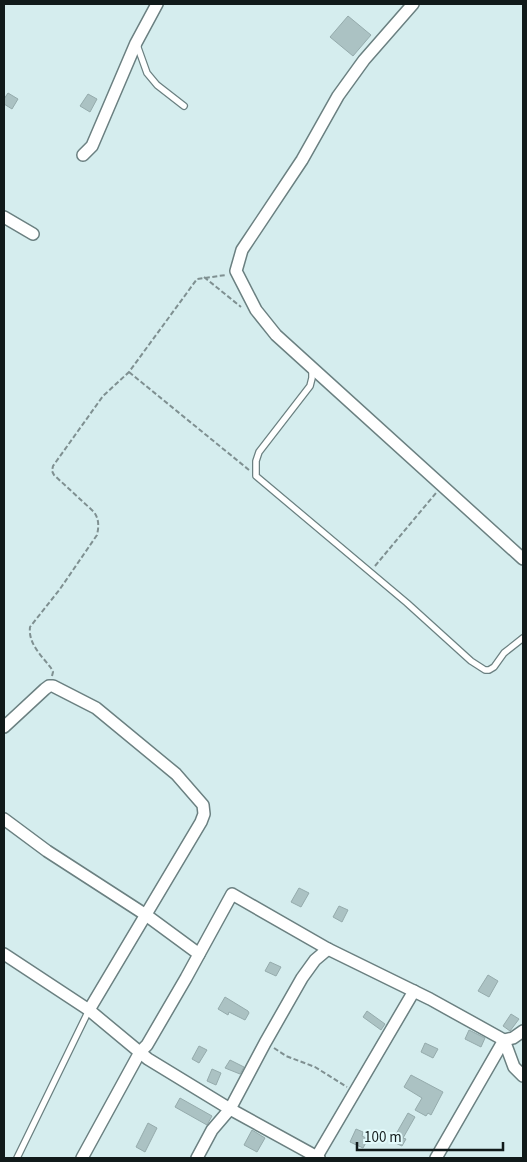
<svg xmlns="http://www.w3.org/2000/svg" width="527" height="1162" font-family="'Source Sans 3',sans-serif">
  <rect width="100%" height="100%" fill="#d5edee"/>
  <g fill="#abc2c3" stroke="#95abac">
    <path d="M348,16L371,35L353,56L330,37Z"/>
    <path d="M8,93L18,99L12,109L4,104V99Z"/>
    <path d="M88,94L97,99L90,112L80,106Z"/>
    <path d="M299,888L309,893L301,907L291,902Z"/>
    <path d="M339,906L348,910L342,922L333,917Z"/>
    <path d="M270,962L281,967L276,976L265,971Z"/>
    <path d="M488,975L498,981L489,997L478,991Z"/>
    <path d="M225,997L248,1011L249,1013L245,1020L229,1012L228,1015L218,1009Z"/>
    <path d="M367,1011L385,1024L381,1030L363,1017Z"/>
    <path d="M511,1014L519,1019L510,1031L503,1026Z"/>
    <path d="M469,1030L485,1038L481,1047L465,1039Z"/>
    <path d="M425,1043L438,1049L433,1058L421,1052Z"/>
    <path d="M199,1046L207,1050L199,1063L192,1059Z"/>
    <path d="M230,1060L244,1067L240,1074L225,1068Z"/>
    <path d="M212,1069L221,1073L216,1085L207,1081Z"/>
    <path d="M411,1075L443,1092L431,1115L428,1113L426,1116L415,1110L422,1098L404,1087Z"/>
    <path d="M180,1098L212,1116L207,1125L175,1107Z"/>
    <path d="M408,1113L415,1117L403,1138L406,1139L402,1146L391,1141L395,1133L396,1134Z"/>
    <path d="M148,1123L157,1128L145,1152L136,1147Z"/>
    <path d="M356,1129L363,1132L362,1136L368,1139L363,1148L350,1142Z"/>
    <path d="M252,1130L265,1138L257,1152L244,1145Z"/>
  </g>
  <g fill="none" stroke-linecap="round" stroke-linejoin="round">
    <g stroke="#6b8081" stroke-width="8">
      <g id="service">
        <path d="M137,45L147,73L157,85L184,106"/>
        <path d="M312,370V378L310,386L259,452L256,461V476L407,603L471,661L485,670H489L494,667L504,653L523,638"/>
        <path d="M17,1158L89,1010"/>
      </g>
    </g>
    <g stroke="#6b8081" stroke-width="14">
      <g id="minor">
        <path d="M413,4L364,60L338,96L302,160L242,250L236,271L256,310L276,335L523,559"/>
        <path d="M83,155L92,146L136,43L157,4"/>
        <path d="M4,217L33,234"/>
        <path d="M4,727L45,689L49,686H53L96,708L176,774L203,805L204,814L201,822L89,1010"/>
        <path d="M4,819L47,851L146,915L199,954"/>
        <path d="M4,954L89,1010L148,1059L230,1109L319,1158"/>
        <path d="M504,1040L514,1067L523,1076"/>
        <path d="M82,1158L140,1052L147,1045L186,978L232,894L328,949L430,999L504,1040L513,1038L523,1031"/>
        <path d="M197,1158L212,1130L230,1109L265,1043L302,978L315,960L328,949"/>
        <path d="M316,1158L414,991"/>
        <path d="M436,1158L504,1040"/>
      </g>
    </g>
    <g stroke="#7f9091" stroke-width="2" stroke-dasharray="5 2.5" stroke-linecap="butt">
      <path d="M204,277L241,307"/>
      <path d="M129,372L249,470"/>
      <path d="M375,566L436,493"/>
      <path d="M52,676L53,672L51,668C42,656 28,644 30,627L60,589L97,535C99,526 99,519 94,512L54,475L52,471L53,466L103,396L129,372L197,279L226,275"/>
      <path d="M274,1048L286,1056L315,1067L347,1087"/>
    </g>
    <use href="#service" stroke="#fff" stroke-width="5.5"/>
    <use href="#minor" stroke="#fff" stroke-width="11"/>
  </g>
  <rect width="527" height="1162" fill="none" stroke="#111a1a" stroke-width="10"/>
  <path d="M357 1142v8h146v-8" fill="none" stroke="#111a1a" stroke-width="2.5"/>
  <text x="364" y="1142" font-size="15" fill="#111a1a" stroke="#e2fafb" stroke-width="4" paint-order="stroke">100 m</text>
</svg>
